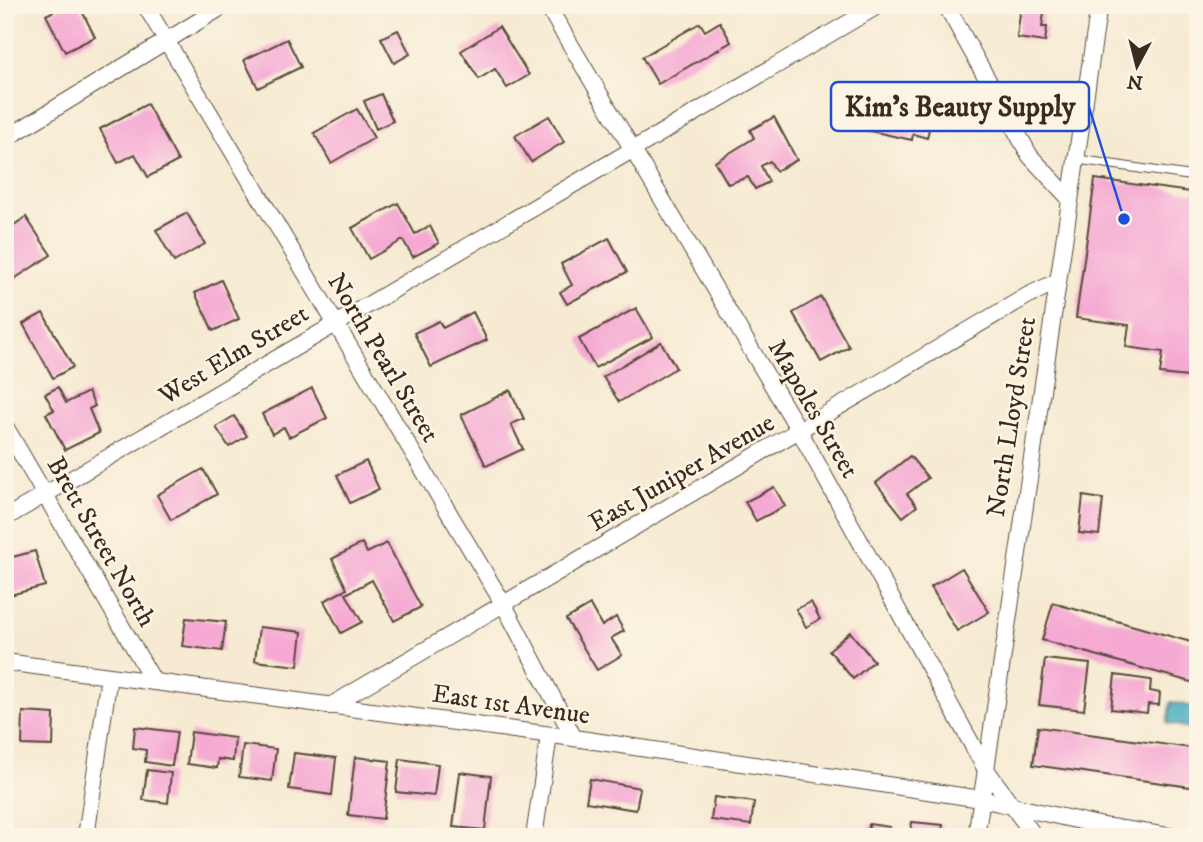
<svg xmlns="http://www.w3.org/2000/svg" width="1203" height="842" font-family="'IM FELL DW Pica',serif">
  <rect width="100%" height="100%" fill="#fcf5e5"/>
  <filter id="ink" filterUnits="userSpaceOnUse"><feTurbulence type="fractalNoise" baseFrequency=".0143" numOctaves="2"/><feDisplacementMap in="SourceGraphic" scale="14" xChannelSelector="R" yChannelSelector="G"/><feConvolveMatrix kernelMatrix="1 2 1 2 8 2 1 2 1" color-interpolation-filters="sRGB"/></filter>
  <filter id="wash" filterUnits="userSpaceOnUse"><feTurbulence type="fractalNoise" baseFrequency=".00686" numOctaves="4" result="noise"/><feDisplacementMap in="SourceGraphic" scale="28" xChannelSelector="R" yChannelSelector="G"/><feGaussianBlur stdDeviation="1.57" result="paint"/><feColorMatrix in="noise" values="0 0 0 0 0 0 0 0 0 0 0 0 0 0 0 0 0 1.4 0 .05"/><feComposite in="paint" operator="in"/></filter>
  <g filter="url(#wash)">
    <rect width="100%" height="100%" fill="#f6ead2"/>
    <path fill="#40a8c0" stroke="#3e696f" stroke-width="2" d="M1171,702L1198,708V730L1167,723Z"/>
    <g id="blocks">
      <g fill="#f5a9d3">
        <path d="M66,5H79L95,37L65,52L46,15Z"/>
        <path d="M1021,5H1045L1042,27H1047L1045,42L1017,38Z"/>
        <path d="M720,22L731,42L658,84L642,57L700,23L705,31Z"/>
        <path d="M499,27L529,75L507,88L495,69L479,79L461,51Z"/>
        <path d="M398,30L410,54L394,63L381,38Z"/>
        <path d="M287,39L301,67L258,88L244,60Z"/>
        <path d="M381,94L393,121L376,129L364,101Z"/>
        <path d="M839,94L932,115L927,138L913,134L912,140L861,129L862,123L834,116Z"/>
        <path d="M147,104L178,161L148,177L135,154L118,163L100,129Z"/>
        <path d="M357,109L374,138L331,163L314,133Z"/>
        <path d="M549,116L564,142L531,162L515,136Z"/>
        <path d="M774,117L797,160L776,171L770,161L761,166L769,182L755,189L748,177L728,184L715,162L754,138L750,130Z"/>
        <path d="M1095,179L1198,193L1197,378L1160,374L1163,352L1126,347L1129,325L1076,318Z"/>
        <path d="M398,203L415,234L430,226L439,243L413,257L403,240L369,259L352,228Z"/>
        <path d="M187,213L205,244L174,262L156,230Z"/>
        <path d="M26,217L51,255L5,285V231Z"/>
        <path d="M609,238L627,272L567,304L560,292L572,285L561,264Z"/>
        <path d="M221,280L239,319L213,331L195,293Z"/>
        <path d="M821,297L849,347L821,362L793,313Z"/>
        <path d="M636,308L653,337L595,368L579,339Z"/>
        <path d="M473,312L487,340L431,367L414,333L439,321L443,328Z"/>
        <path d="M43,313L73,367L53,378L23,324Z"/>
        <path d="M661,342L676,368L619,402L603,377Z"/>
        <path d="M58,387L66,403L88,392L95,406L89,409L99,433L65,450L46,414L54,410L45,394Z"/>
        <path d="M312,388L327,418L289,437L284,427L272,434L262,414Z"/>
        <path d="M510,390L524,419L511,424L523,449L486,466L461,415Z"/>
        <path d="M234,416L247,436L229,447L216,427Z"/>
        <path d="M910,456L928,478L907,494L917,506L903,517L876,483Z"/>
        <path d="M366,461L379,489L350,503L337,475Z"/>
        <path d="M203,469L217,494L171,520L157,495Z"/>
        <path d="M774,487L785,506L756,521L745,502Z"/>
        <path d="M1083,496L1103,499L1099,535L1079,533Z"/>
        <path d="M362,543L367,553L387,543L421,607L394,621L372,580L346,594L362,622L341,633L324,601L347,589L332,559Z"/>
        <path d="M35,551L45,586L10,595L5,559Z"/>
        <path d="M962,568L989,612L957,631L931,587Z"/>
        <path d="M811,602L820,619L806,627L796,609Z"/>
        <path d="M1053,603L1198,644V684L1042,640Z"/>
        <path d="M590,605L602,626L616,617L624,631L611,638L622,655L597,670L566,619Z"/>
        <path d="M186,618L226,622L222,651L182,646Z"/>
        <path d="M259,627L302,632L298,666L255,661Z"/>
        <path d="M850,632L874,661L853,679L829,650Z"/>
        <path d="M1045,659L1090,664L1084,710L1039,705Z"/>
        <path d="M1115,675L1151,680L1150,691L1160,693L1159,705L1148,704L1147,713L1111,709Z"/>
        <path d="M23,712L54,714L53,746L22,745Z"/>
        <path d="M135,727L177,732L172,766L145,762L146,750L133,748Z"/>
        <path d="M1038,727L1198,749V788L1033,765Z"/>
        <path d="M191,732L235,738L233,761L218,759L217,768L187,764Z"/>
        <path d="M243,745L276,749L272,781L239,777Z"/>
        <path d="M294,753L336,758L332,795L289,789Z"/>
        <path d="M355,757L390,761L383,819L348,815Z"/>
        <path d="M400,759L438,764L434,796L396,792Z"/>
        <path d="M147,770L171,773L168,803L143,800Z"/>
        <path d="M460,772L491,776L485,830L453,827Z"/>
        <path d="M590,779L640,788L636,810L586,802Z"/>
        <path d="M714,797L754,802L751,825L711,820Z"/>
        <path d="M912,822L943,825L941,837H910Z"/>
        <path d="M869,824L890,827L889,837H868Z"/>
      </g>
    </g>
  </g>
  <g filter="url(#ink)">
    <use href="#blocks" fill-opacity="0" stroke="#574739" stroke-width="2"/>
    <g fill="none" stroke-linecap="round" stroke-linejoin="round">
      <g stroke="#574739" stroke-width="10">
        <path id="service" d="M1075,159L1198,177"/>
      </g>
      <g stroke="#574739" stroke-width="18">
        <g id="minor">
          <path d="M145,5L504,605L574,738"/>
          <path d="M547,5L800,432L985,768L1035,837"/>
          <path d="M946,5L1030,156L1070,199"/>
          <path d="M5,139L225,5"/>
          <path d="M5,426L154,682"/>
          <path d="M5,518L879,5"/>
          <path d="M5,662L574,738L981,799L1103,826L1175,837"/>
          <path d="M330,706L1027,296L1058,281"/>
          <path d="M86,837L109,676"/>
          <path d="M534,837L549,735"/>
          <path d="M976,837L1099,5"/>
        </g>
      </g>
      <use href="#service" stroke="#fff" stroke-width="8"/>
      <use href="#minor" stroke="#fff" stroke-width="16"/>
    </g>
  </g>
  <g text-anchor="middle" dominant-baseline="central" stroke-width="5" stroke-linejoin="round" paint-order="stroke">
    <g font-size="26" fill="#3b2a1e" stroke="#fcf5e5">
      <text transform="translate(234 355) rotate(-31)">West Elm Street</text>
      <text transform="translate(383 358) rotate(59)">North Pearl Street</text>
      <text transform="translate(813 409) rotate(60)">Mapoles Street</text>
      <text transform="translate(1012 417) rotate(-81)">North Lloyd Street</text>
      <text transform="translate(682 473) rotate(-30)">East Juniper Avenue</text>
      <text transform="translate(101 542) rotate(60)">Brett Street North</text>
      <text transform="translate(511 705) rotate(8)">East 1st Avenue</text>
    </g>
  </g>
  <path fill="none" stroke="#1d4ed8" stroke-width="2.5" d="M1124 219L1089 107"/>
  <circle fill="#1d4ed8" stroke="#fcf5e5" stroke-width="2.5" cx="1124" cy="219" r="7"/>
  <rect fill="#fcf5e5" stroke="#1d4ed8" stroke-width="2.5" x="831" y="82" width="258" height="49" rx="7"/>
  <g font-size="28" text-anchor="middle" font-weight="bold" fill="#3b2a1e">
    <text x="960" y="116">Kim's Beauty Supply</text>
  </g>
  <rect width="1203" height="842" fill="none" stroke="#fcf5e5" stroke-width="28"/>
  <g transform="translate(1137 66) rotate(187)" stroke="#fcf5e5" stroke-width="5" paint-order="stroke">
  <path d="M0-5L12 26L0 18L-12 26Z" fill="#3b2a1e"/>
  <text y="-10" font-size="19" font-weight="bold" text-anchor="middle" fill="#3b2a1e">N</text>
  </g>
</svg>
